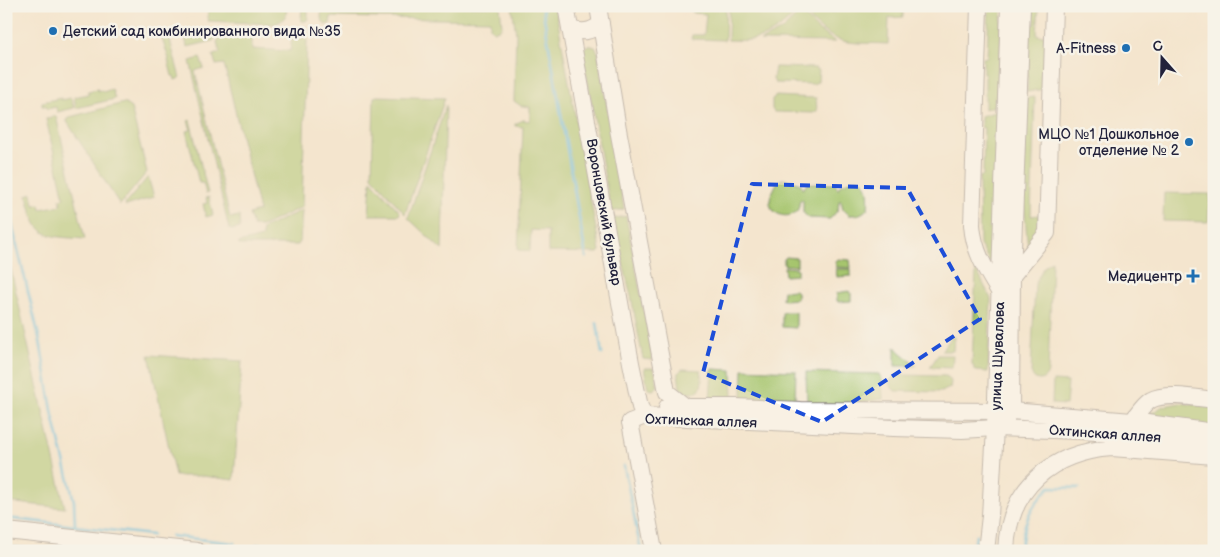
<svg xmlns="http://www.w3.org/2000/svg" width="1220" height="557" font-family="'Balsamiq Sans',sans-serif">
  <rect width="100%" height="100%" fill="#f7f3e8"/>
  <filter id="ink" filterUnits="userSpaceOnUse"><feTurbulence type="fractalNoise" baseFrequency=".02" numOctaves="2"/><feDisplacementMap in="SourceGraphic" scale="10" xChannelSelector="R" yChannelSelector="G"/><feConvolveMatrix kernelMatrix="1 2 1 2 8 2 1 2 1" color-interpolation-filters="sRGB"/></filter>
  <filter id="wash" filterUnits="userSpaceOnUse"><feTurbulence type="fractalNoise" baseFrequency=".0096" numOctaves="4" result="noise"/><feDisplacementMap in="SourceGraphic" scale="20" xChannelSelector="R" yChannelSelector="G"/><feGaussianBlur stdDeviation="1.12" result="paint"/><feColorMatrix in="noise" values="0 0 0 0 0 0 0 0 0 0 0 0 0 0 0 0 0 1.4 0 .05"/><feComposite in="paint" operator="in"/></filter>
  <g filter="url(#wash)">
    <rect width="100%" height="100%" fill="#f4e5ce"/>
    <g fill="#a6c56d" stroke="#647454">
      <path d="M213,6H287C287,16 284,21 274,24L208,21V11Z"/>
      <path d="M302,6H308V19L306,21H302L301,19Z"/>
      <path d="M322,6H500L502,26L499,30L494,31L490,28V20L331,17L330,24L325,25L321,18Z"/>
      <path d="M512,6H555L600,251L598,253L548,252V231L531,230L530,251L518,250L523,127L515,126V124L523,120L530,121V107L521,106L514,101L516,34Z"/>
      <path d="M726,6L725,40L691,39L692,35H704L706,14L693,13L692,7Z"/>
      <path d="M729,6H762L769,10L797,11C786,25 767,39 749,40C742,41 735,40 728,40Z"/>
      <path d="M843,6L901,7L903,8V17L889,18L888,44C875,43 861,44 848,42C832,40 813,25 805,11L834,12Z"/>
      <path d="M989,6H1002L998,105L985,109V74H983V58L987,57Z"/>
      <path d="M1030,6H1039L1037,35L1047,36L1044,89L1027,92Z"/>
      <path d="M801,12L818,30L836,42L760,41L782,30Z"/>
      <path d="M186,33L218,34L213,41L187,47L185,37Z"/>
      <path d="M221,35L252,36V49L290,51L292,38H305L307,40L302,207L262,226H253L249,214L259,211L224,64L216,65L213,55L220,53L217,42Z"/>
      <path d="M168,38L170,40L180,78L175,80L174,76H172L168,60L169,59L162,39Z"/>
      <path d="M588,45L595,47L598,52L624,209L611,212L583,55V49Z"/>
      <path d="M200,58L204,68L195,71L230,218L239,216L240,228L232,230L229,229L190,61Z"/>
      <path d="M775,67L815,68L819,70L818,81L814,84L775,83L773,79Z"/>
      <path d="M98,89V91L102,90L103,92L112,89L115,99L76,108L74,97L89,94L88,91Z"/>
      <path d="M377,96L445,98L405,214L372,176L374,97Z"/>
      <path d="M776,96L816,98L817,111L813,113L774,112L772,109V99Z"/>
      <path d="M1035,97L1031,216L1039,215V234L1028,250L1023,192L1026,98Z"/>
      <path d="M61,98V100L71,98L74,108L57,112L56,107L47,109L46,106H42V102Z"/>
      <path d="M124,103L131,108L147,172L120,205L66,120L70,117Z"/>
      <path d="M446,105L442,250L408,218Z"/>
      <path d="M998,111L993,268L980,245L979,177L983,176L984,128L981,127V116Z"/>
      <path d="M56,116L85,239C43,236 37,239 27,195L32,193L34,205L40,204L41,209L61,205L60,199L64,198L46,119Z"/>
      <path d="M190,120L208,193L206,194L203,183H199L186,131L191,130L188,121Z"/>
      <path d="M148,177L154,197L126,206L125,204Z"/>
      <path d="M781,179H784L801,184L803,189L807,184L810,183L835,184L838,189L840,185C845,183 854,178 859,179C870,182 869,200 868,208C862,215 857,215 849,215L843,209L841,201H839L838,210L830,219L808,218L803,212V200H800C799,203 799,208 797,211C788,221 769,214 770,201C770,197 772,193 774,189C776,185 777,182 781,179Z"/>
      <path d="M371,180L400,212L399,215H369Z"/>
      <path d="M1164,193L1210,194L1208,222L1163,221Z"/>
      <path d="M209,197L213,215L206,217L203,204L207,203L206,198Z"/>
      <path d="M302,210L300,242L298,245H239V243L262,237V229Z"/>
      <path d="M626,216L653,360L643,359L631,296L612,219Z"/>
      <path d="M6,248L65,508L6,502Z"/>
      <path d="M786,257L797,258V266L784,265V259Z"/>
      <path d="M838,259L850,260L851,268L836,267V261Z"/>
      <path d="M1052,261L1048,372C1045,382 1035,383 1031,373L1035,284L1043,268L1048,263Z"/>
      <path d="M784,267L797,268V275L785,276Z"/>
      <path d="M836,269H851V276L837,277Z"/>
      <path d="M976,269L991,299L988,372L976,371L972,364Z"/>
      <path d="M795,290L797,292V299L784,300L782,299L783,291Z"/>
      <path d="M849,291L851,293V301L838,302L837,300V293Z"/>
      <path d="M785,312H796V328L782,327V313Z"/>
      <path d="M952,337H954L953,351H941Z"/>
      <path d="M895,347L916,365V366H895Z"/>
      <path d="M149,355L242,361L234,480L202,476H175Z"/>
      <path d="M938,355H953L952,368L930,367Z"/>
      <path d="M644,368H654L658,386L653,390L648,389Z"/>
      <path d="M682,369L701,370C703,386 703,393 686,393L680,388L678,373Z"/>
      <path d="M712,369L732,370L733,396L731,399L710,401Z"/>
      <path d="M743,369L796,371L795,399L793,403L744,401L742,396Z"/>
      <path d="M806,372L879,374L882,379L883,399L836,405L807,403Z"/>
      <path d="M899,375L946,376L949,378L951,382L950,388L941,392L895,391L890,386V381L895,376Z"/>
      <path d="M1053,381L1068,382L1066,405L1052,404Z"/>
      <path d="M1180,403L1214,407V428L1150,416V414L1163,406Z"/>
    </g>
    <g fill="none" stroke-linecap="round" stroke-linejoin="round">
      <g stroke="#62bbe0" stroke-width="3">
        <path d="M542,6L586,257"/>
        <path d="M6,200L40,341L53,416L74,501L75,525"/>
        <path d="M597,323L602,354"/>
        <path d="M624,466L641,551"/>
        <path d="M6,518L152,535"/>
        <path d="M171,536L234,543"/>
        <path d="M257,545L314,551"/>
        <path d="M6,547L44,551"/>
        <path d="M974,551L976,535"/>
        <path d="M1021,551C1022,524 1031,505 1050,487L1079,488"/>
      </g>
    </g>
  </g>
  <g filter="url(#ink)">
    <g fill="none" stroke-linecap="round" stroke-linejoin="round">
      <g stroke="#8b8484" stroke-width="18">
        <g id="minor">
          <path d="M566,6L631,363L640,407L645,416"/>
          <path d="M598,6L618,129L667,392L686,407"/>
          <path d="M979,6L972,225C974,252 986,270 1000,293"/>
          <path d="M570,29C583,33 590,32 601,24"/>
          <path d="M1012,276L1047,233L1054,6"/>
          <path d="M667,407H736L800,410L1011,411L1132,421L1214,432"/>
          <path d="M1004,419L1011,411L1012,276L1022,6"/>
          <path d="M1132,421C1138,414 1143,405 1151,400C1165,392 1197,398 1214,400"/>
          <path d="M630,422L645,416L894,428L962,430L995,428L1080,431L1128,434L1214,444"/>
          <path d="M630,422L654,551"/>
          <path d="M6,531L197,551"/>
          <path d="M986,551L990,516L995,428L1009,6"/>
          <path d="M1006,551C1008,488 1052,452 1112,448L1214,456"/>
        </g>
      </g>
      <use href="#minor" stroke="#fff" stroke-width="16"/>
    </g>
  </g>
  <path d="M0 0H1220V557H0ZM752,184L907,188L980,319L822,422L703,373Z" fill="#f4e5ce" fill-opacity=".55" fill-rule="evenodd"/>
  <path fill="none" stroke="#1d4ed8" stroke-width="4" stroke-dasharray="10 6" stroke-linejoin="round" d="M752,184L907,188L980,319L822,422L703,373Z"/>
  <g fill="#1f6fb2" stroke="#f7f3e8" stroke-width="2">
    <circle cx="53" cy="31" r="5"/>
    <circle cx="1126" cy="48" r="5"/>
    <circle cx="1189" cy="142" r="5"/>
    <path d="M1190.5 268.5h5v5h5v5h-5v5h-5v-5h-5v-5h5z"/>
  </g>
  <g text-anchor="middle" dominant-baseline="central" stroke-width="5" stroke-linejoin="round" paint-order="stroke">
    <g font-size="14" fill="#22223b" stroke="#f7f3e8" text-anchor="end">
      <text x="63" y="31" text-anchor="start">Детский сад комбинированного вида №35</text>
      <text x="1116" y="48">A-Fitness</text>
      <text x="1179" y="134">МЦО №1 Дошкольное<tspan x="1179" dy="16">отделение № 2</tspan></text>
      <text x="1182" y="276">Медицентр</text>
    </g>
    <g font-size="14" fill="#22223b" stroke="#f7f3e8">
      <text transform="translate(604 212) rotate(80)">Воронцовский бульвар</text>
      <text transform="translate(998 356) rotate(-88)">улица Шувалова</text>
      <text transform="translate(701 421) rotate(2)">Охтинская аллея</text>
      <text transform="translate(1105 434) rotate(4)">Охтинская аллея</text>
    </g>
  </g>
  <rect width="1220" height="557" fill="none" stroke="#f7f3e8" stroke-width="25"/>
  <g transform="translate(1162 58) rotate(340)" stroke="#f7f3e8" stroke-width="4" paint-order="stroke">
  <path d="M0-4L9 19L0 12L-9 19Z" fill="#22223b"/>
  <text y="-8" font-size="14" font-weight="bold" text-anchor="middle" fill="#22223b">С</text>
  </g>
</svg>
